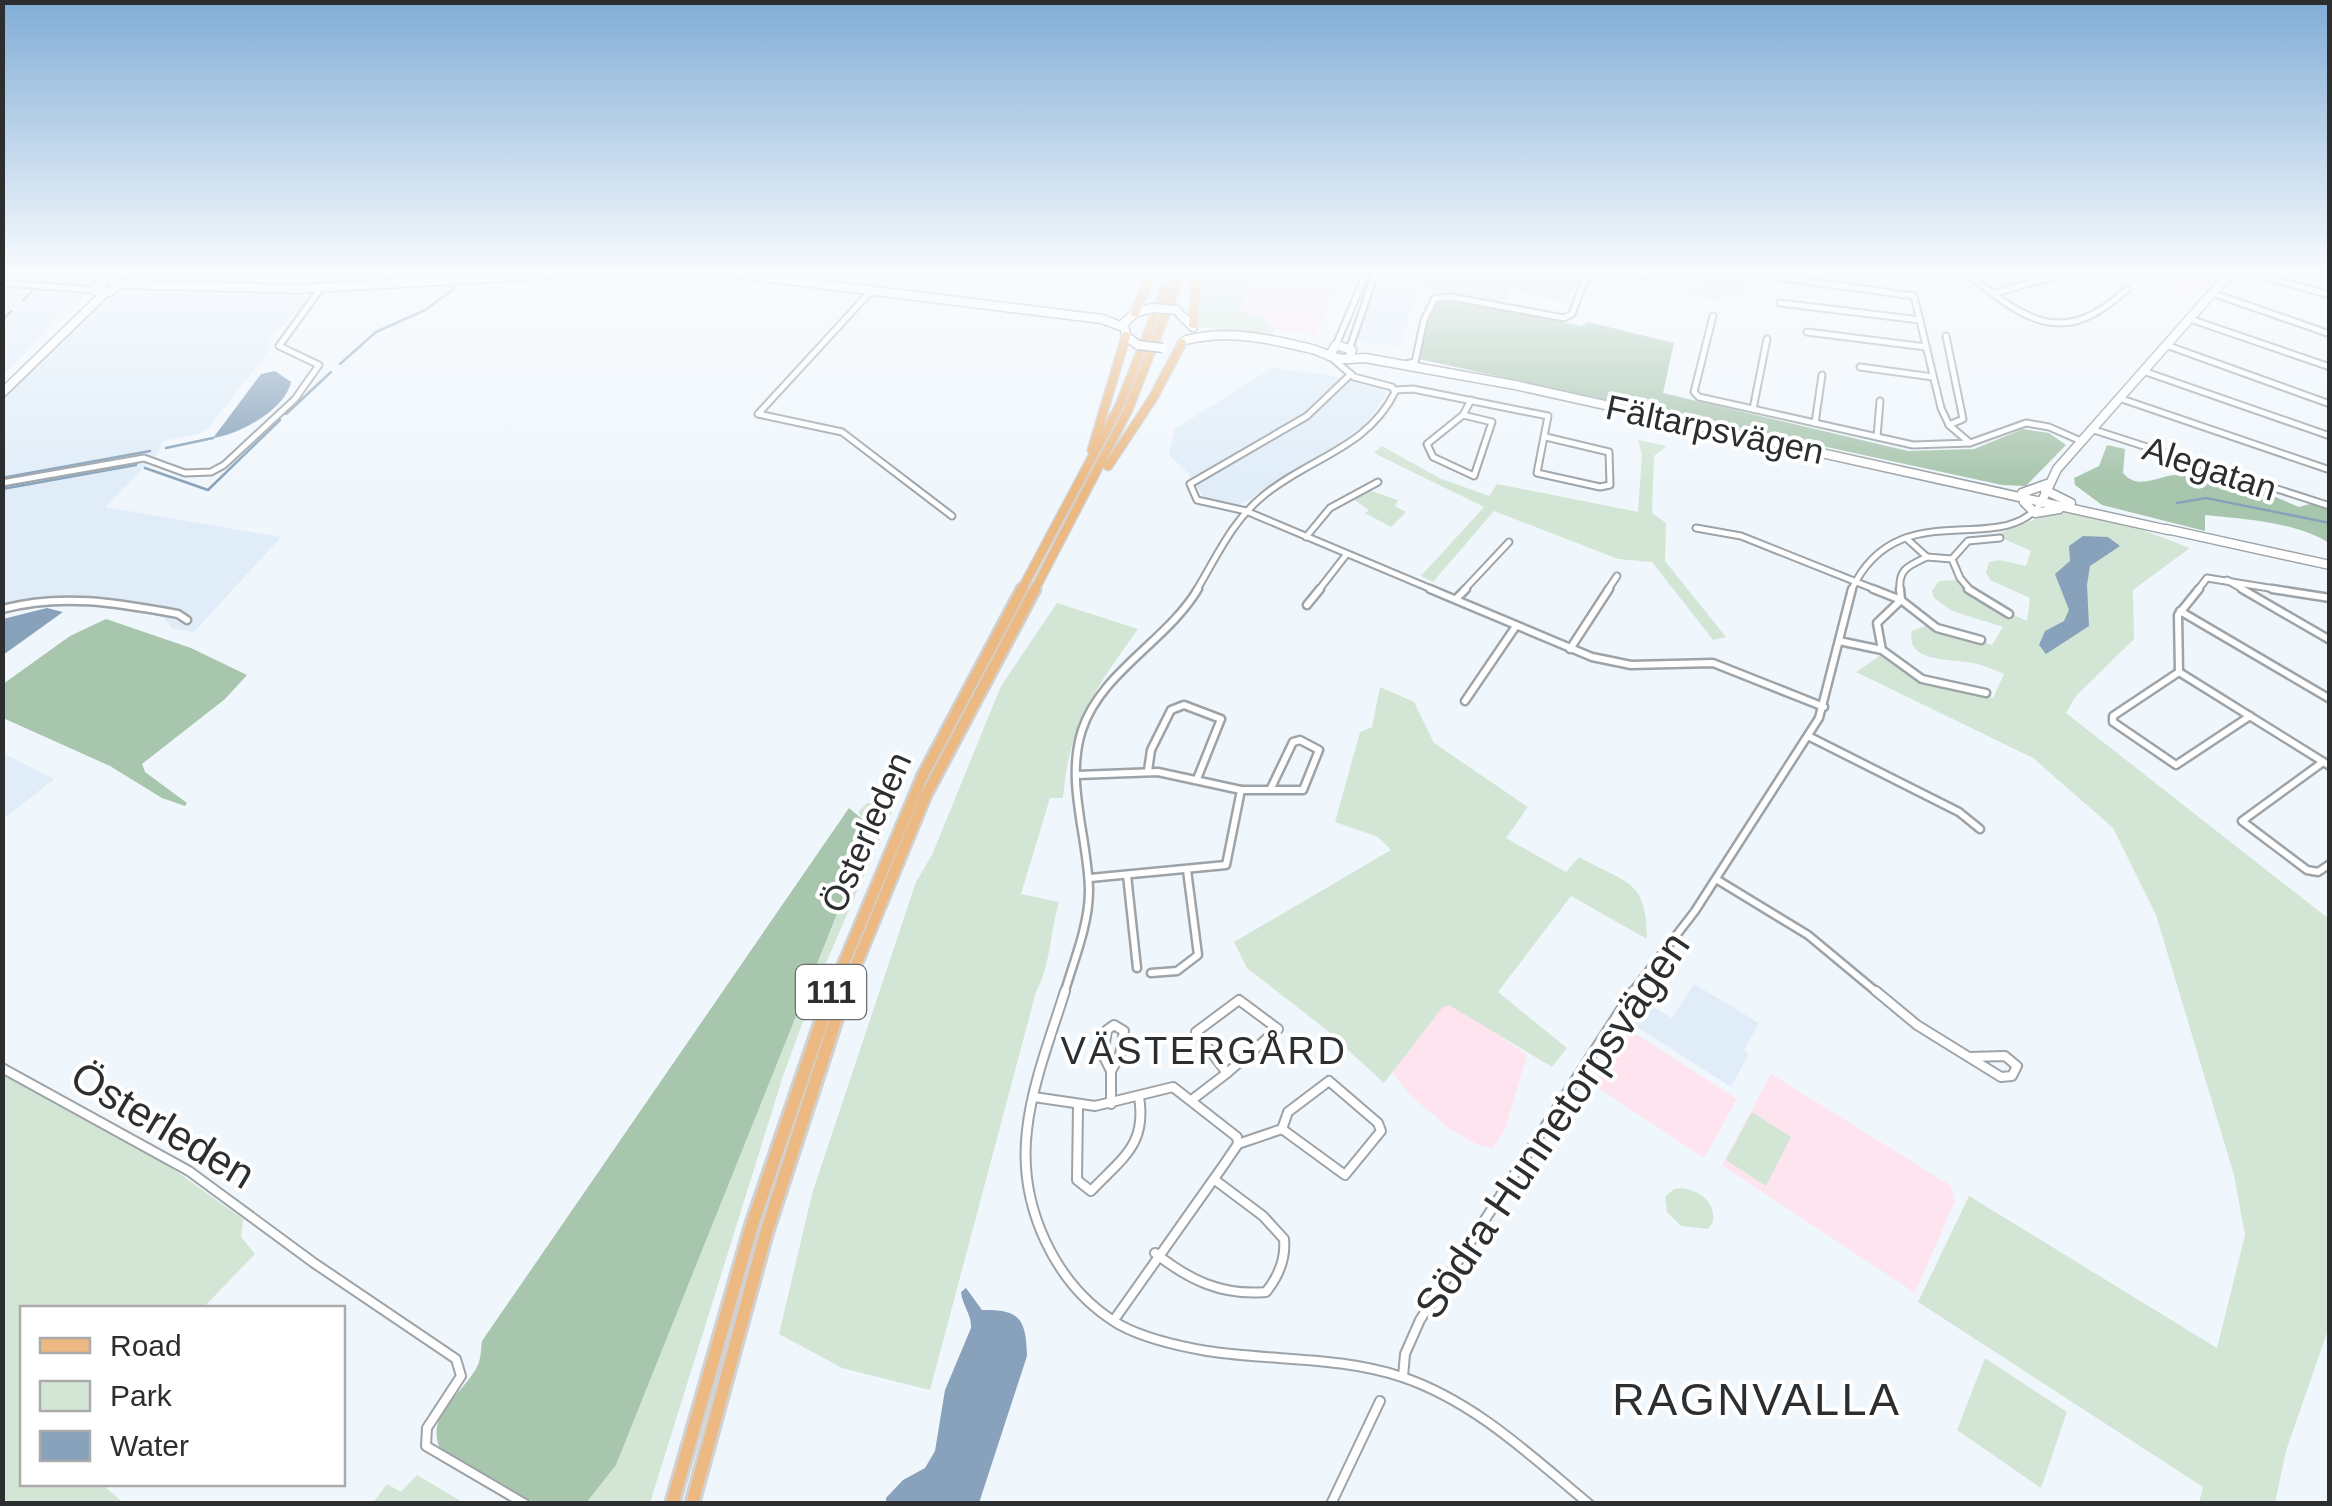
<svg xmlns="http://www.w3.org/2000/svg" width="2332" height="1506" font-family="Arial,sans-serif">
  <rect width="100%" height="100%" fill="#f0f7fc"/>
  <g fill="#e0edf8">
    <path d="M3,274H205L193,286L117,277L97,281L3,375Z"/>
    <path d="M1380,274H1423L1399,347L1356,340Z"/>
    <path d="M125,292L312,297L267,341L270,350L208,428L199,434L163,441L156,456L105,507L281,537L194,632L173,629L163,617L67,600L3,613L2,399L88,309L104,297Z"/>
    <path d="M1272,368L1325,374L1384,390L1386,395L1366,423L1341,442L1239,506L1207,502L1188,473L1169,455L1175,429Z"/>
    <path d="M3,753L54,779L3,819Z"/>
    <path d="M1694,984L1759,1023L1744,1050L1749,1054L1731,1087L1626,1020L1639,998L1672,1018Z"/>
  </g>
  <g fill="#fde4ee">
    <path d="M2125,274H2218L2202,292L2185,296Z"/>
    <path d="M1253,281L1338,288L1316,335L1274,330L1262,317L1240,311Z"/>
    <path d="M1449,1005L1460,1008L1527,1055L1505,1130L1493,1148L1478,1145L1450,1129L1409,1094L1392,1072L1442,1008Z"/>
    <path d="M1630,1030L1737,1099L1704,1158L1594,1085Z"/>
    <path d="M1771,1074L1951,1186L1955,1201L1915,1293L1722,1165Z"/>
  </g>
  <g fill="#d3e6d6">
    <path d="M1198,274H1255L1240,311L1262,317L1274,330L1272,337L1199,327L1194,317Z"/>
    <path d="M1423,274H1582L1568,303L1510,289L1504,307L1418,289Z"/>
    <path d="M1702,274H1744L1746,297L1725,296L1714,301L1687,291L1688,286L1698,288Z"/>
    <path d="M1638,440L1667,446L1654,456L1652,513L1666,523L1665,561L1726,637L1713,640L1652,562L1618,559L1494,511L1433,582L1421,576L1484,507L1374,453L1382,446L1439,478L1489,496L1497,484L1638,512L1642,455Z"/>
    <path d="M1368,490L1398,500L1395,506L1406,512L1391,527L1365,513L1369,510L1353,499Z"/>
    <path d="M2054,512C2100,512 2148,532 2190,548L2133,590L2134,639L2076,696L2066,713L2329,919V1327L2286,1451L2275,1503H2199L2203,1487L1918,1302L1969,1196L2217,1348L2245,1235L2234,1175L2156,915L2113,828L2033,758L1856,672L1882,654L1912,677L1993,698L2004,674C1995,670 1985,666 1974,663C1954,659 1904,663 1912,631L1928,625L1992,645L2003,627L1952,611L1934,598L1932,591L1939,581L1955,580L1973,596L2027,621L2030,598L1990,580L1986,572L1989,562L2000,560L2026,566L2031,551L1995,535Z"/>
    <path d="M1057,603L1138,629C1096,688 1069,723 1063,798H1050L1021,894L1059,902C1050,932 1051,965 1036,992L930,1390L842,1368L779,1334L812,1194L916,882L932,855L1001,686Z"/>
    <path d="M1380,687L1414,702L1434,743L1528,807L1506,838L1566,872L1579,857C1627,884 1647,879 1647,939L1571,896L1498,992L1567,1048L1552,1067L1449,1005L1442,1008L1384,1083L1324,1028L1247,968L1234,942L1391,850L1378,837L1335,822L1360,732L1372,727Z"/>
    <path d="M867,803L895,804L816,986L783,1076L650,1503L584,1504L616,1465L872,828L858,812Z"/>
    <path d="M2,1069L163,1162L243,1219L241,1237L255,1254L203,1308H22V1484H102L123,1503H3Z"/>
    <path d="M1752,1112L1791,1137L1766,1186L1726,1160Z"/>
    <path d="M1682,1188C1700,1191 1715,1201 1713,1222L1708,1229L1681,1226L1667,1212L1665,1197L1674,1189Z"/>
    <path d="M1985,1358L2067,1412L2041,1488L1957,1430Z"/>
    <path d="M417,1475L464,1503H373L387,1484L401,1492Z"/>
  </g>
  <g fill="#a8c5ad">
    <path d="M1449,298L1581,326L1588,322L1674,343L1663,393L1908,451L1974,449L2023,429L2049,433L2066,445L2026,486L2002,485L1419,359L1432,307L1438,300Z"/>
    <path d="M2107,445L2125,449L2123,473C2139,492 2159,474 2179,475L2177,466L2182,462L2188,465L2191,479L2231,478L2299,507L2310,504L2329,509V543C2296,522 2244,519 2205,515V531L2102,505L2075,485L2074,478L2099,466Z"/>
    <path d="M106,619L191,648L247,675L225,699L142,764L145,772L187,803L185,806L162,798L110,766L3,718V684L70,636Z"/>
    <path d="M849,808L872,827L616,1465L586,1503H535L440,1449C425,1413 463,1395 478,1365C481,1358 481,1348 482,1341Z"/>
  </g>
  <g fill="#87a2ba">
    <path d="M275,371L291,382C285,410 238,435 213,438L261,374Z"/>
    <path d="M2083,536L2108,537L2120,546L2090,566L2087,585L2089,626L2046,654L2039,645L2045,631L2064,621L2069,610L2055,574L2070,561L2069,546Z"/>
    <path d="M47,608L63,612L3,655V619Z"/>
    <path d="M966,1288L982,1310C1020,1309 1026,1319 1027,1356L979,1503H886V1498L903,1480L925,1468L935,1451L945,1390L971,1328C972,1315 962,1305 961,1292Z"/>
  </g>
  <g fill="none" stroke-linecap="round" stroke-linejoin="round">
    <g stroke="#87a2ba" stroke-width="2.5">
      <path d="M340,364L376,332L425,310L455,288"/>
      <path d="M286,414L331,372"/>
      <path d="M166,448L213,438"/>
      <path d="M145,468L208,490L280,420"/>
      <path d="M2,478L150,451"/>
      <path d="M2,489L136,465"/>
      <path d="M2177,503L2206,498L2330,523"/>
    </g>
    <g stroke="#9da3a7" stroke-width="9">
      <g id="street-far2">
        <path d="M1637,274L1648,276"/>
        <path d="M1968,274C2027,322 2064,348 2127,289"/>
        <path d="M2255,274L2330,295"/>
        <path d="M1777,277L1914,296L1941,408L1949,425L1970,443"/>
        <path d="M2,283L95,290"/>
        <path d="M872,290L758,414L842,432L952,516"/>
        <path d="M1995,293L2063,274"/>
        <path d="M2212,293L2330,334"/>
        <path d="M1780,303L1920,320"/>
        <path d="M1713,316L1694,392L1699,397L1913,445L1970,443L2026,423L2049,427L2081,441"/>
        <path d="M2190,319L2330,367"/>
        <path d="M1807,332L1926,347"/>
        <path d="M1946,336L1963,419L1949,425"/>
        <path d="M1336,345L1366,274"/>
        <path d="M2166,345L2330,404"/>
        <path d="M1350,347L1375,274"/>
        <path d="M1406,364L1415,362L1424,320L1435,298L1451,297L1564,318L1572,314L1587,274"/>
        <path d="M1860,367L1933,377"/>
        <path d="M2143,371L2330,436"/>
        <path d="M1351,374L1307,416L1190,484L1197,500L1246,511L1436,591"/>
        <path d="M1395,390L1413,389L1548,416L1537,473L1600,487L1610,485L1609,452L1546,437"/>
        <path d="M2119,398L2330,470"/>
        <path d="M1753,409L1767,339"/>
        <path d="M1463,415L1492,422L1474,476L1433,457L1427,444Z"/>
        <path d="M1463,415L1471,400"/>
        <path d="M1815,423L1822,375"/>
        <path d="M2091,429L2330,506"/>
        <path d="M1877,437L1880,401"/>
        <path d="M2,483L144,458L185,473L211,472L224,465L295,399L319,365L279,346L321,288"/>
        <path d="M1696,528L1741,536L1879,591"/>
        <path d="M1306,537L1330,508L1378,482"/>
        <path d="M1927,557L1952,559L1960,578L1971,591"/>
        <path d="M1952,559L1968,541L2000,538"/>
        <path d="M2227,580L2246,591"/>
        <path d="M1196,591C1216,558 1232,521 1263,496C1308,458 1367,449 1395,392L1392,387L1354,377L1332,358"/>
        <path d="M1318,591L1346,555"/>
        <path d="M1463,591L1509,542"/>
        <path d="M1607,591L1617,576"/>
        <path d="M1851,591C1897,490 2001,560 2041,503"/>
        <path d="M1900,591C1898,569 1908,566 1927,557L1906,538"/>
        <path d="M2197,591L2207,578L2288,591"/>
      </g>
    </g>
    <g stroke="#9da3a7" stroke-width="11">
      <g id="street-far1">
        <path d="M1430,589L1592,657L1631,665L1713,663L1824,707"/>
        <path d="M1873,589L1901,600L1877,623L1882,650"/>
        <path d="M1900,589L1901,600L1937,628L1981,640"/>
        <path d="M1968,589L2009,614"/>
        <path d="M2242,589L2330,640"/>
        <path d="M2272,589L2330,598"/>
        <path d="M1456,599L1466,589"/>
        <path d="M1307,605L1320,589"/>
        <path d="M2,609C63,593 117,603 178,614L187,620"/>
        <path d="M2180,611L2330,699"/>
        <path d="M1839,641L1882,650L1922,679L1986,693"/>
        <path d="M1570,649L1609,589"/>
        <path d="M2179,672L2113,716V722L2176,765L2250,716"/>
        <path d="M2179,672L2178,615L2199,589"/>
        <path d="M2179,672L2330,766"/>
        <path d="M1465,701L1516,626"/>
        <path d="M1808,736L1959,812L1980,829"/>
        <path d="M2323,762L2242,821L2307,870L2318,872L2330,864"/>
        <path d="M1148,771L1151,750L1171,710L1184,705L1221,719L1197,779"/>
        <path d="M1077,775L1158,772L1241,790L1226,865L1090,878"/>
        <path d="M1241,790H1303L1319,750L1300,740L1293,742L1271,788"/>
        <path d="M1127,875L1137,968"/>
        <path d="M1716,879L1808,935L1879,994"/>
        <path d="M1151,973L1177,971L1198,955L1187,870"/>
        <path d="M1064,994C1074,960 1089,925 1089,890C1088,837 1065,782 1082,730C1101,672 1167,641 1198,589"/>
        <path d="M1631,994L1695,911L1819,718L1852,589"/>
      </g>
    </g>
    <g stroke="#9da3a7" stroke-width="12">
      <g id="street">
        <path d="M1065,991C1051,1036 1032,1084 1027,1130C1018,1205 1054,1286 1120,1325C1146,1339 1178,1346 1207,1351C1272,1361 1339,1356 1402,1377C1474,1401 1531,1456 1589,1504"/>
        <path d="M1876,991L1917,1025L2001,1077L2012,1076L2017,1066L2005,1056L1969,1057"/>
        <path d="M1239,1000L1278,1029L1227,1073L1196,1032Z"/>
        <path d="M1114,1025L1124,1031L1120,1055L1111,1071L1103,1055L1107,1030Z"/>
        <path d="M2,1068L189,1171L314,1263L456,1359L461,1376L427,1428L426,1446L525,1504"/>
        <path d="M1111,1071V1104"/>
        <path d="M1329,1081L1378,1123L1381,1131L1345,1175L1282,1129L1288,1112Z"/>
        <path d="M1034,1097L1095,1106L1173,1087L1237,1137L1238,1144L1223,1166L1114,1320"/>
        <path d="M1193,1099L1227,1073"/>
        <path d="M1078,1106L1077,1180L1091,1191C1122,1158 1147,1145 1139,1097"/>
        <path d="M1238,1144L1282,1129"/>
        <path d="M1155,1253C1189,1280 1222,1296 1266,1292C1278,1277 1286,1259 1284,1239L1263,1216L1215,1180"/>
        <path d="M1403,1377L1405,1354L1420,1320L1633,991"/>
        <path d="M1331,1504L1380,1401"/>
      </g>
    </g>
    <g stroke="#9da3a7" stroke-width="11">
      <g id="secondary">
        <path d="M737,274L1102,319L1123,327"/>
        <path d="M109,280L120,284L109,292L95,291L97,285Z"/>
        <path d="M120,284L297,289L556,274"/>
        <path d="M1176,310L1193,327"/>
        <path d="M1186,340C1227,329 1271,339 1312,349C1325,353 1335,360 1349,359L1352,350L1336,345L1329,356"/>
        <path d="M1138,345L1126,336L1124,323L1135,313L1152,308"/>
        <path d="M1349,359L1365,358L1515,385L2168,530"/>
        <path d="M2,393L106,292"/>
        <path d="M2045,490L2071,503"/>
        <path d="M2022,493L2047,484"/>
        <path d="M2024,502L2035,513L2059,509"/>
        <path d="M2041,503L2057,469L2229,274"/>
        <path d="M2166,529L2330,565"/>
      </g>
    </g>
    <g stroke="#d1d1d1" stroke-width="11">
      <g id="primary-far2">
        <path d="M1135,313L1152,274"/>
        <path d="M1193,324L1196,274"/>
        <path d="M1092,450L1126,336"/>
        <path d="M1108,466L1153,398L1182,343"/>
        <path d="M1021,591L1120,405L1171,274"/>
        <path d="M1034,591L1128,410L1181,274"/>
      </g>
    </g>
    <g stroke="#d1d1d1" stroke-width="15">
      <g id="primary-far1">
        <path d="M831,994L923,775L1022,589"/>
        <path d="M844,994L926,795L1035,589"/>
      </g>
    </g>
    <g stroke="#d1d1d1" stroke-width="18">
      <g id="primary">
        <path d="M672,1504L752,1225L832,991"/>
        <path d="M692,1504L766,1233L845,991"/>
      </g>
    </g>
    <use href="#street-far2" stroke="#fff" stroke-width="5"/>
    <use href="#street-far1" stroke="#fff" stroke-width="6"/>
    <use href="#street" stroke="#fff" stroke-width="8"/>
    <use href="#secondary" stroke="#fff" stroke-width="8"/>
    <use href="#primary-far2" stroke="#ecb983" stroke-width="8"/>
    <use href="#primary-far1" stroke="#ecb983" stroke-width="10"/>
    <use href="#primary" stroke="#ecb983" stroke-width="12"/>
    <path stroke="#92979a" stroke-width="2.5" stroke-dasharray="14 14" stroke-linecap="butt" d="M2,320L51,274"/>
    <g stroke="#9da3a7" stroke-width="11" stroke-linecap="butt">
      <g id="secondary-bridge">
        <path d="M1152,308L1176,310"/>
        <path d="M1138,345L1163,348"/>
      </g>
    </g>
    <use href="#secondary-bridge" stroke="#fff" stroke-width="8"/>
  </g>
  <linearGradient id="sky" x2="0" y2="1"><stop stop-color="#81add6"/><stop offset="0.56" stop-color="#f8fbfe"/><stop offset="1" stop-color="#f8fbfe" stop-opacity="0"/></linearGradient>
  <rect width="2332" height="485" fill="url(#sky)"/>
  <g text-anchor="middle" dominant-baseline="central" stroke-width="8" stroke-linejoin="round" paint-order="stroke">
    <rect fill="#fff" stroke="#6b6d6e" stroke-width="2.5" x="796" y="965" width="70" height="54" rx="8"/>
    <g font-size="32" font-weight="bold" fill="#2c2e30">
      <text x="831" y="992">111</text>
    </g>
    <g font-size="35" fill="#2c2e30" stroke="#fff">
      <text transform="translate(1715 429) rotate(12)">Fältarpsvägen</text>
      <text transform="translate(2210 468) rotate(18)">Alegatan</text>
      <text transform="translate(866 832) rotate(-66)">Österleden</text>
    </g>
    <g font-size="38" letter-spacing="2.5" fill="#2c2e30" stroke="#fff">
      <text x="1204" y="1051">VÄSTERGÅRD</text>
    </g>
    <g font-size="42" fill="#2c2e30" stroke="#fff">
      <text transform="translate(163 1125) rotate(31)">Österleden</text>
      <text transform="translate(1552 1125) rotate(-56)">Södra Hunnetorpsvägen</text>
    </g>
    <g font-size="45" letter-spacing="2.5" fill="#2c2e30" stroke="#fff">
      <text x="1757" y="1399">RAGNVALLA</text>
    </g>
  </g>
  <rect width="2332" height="1506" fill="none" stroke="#2c2e30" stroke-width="10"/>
  <rect x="20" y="1306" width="325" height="180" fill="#ffffff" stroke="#ababac" stroke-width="2.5"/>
  <rect x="40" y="1338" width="50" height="15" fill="#ecb983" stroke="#ababac" stroke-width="2.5"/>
  <text x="110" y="1356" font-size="30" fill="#2c2e30">Road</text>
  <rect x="40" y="1381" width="50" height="30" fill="#d3e6d6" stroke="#ababac" stroke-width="2.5"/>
  <text x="110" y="1406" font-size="30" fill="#2c2e30">Park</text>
  <rect x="40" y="1431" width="50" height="30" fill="#87a2ba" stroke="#ababac" stroke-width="2.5"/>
  <text x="110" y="1456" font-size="30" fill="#2c2e30">Water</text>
</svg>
